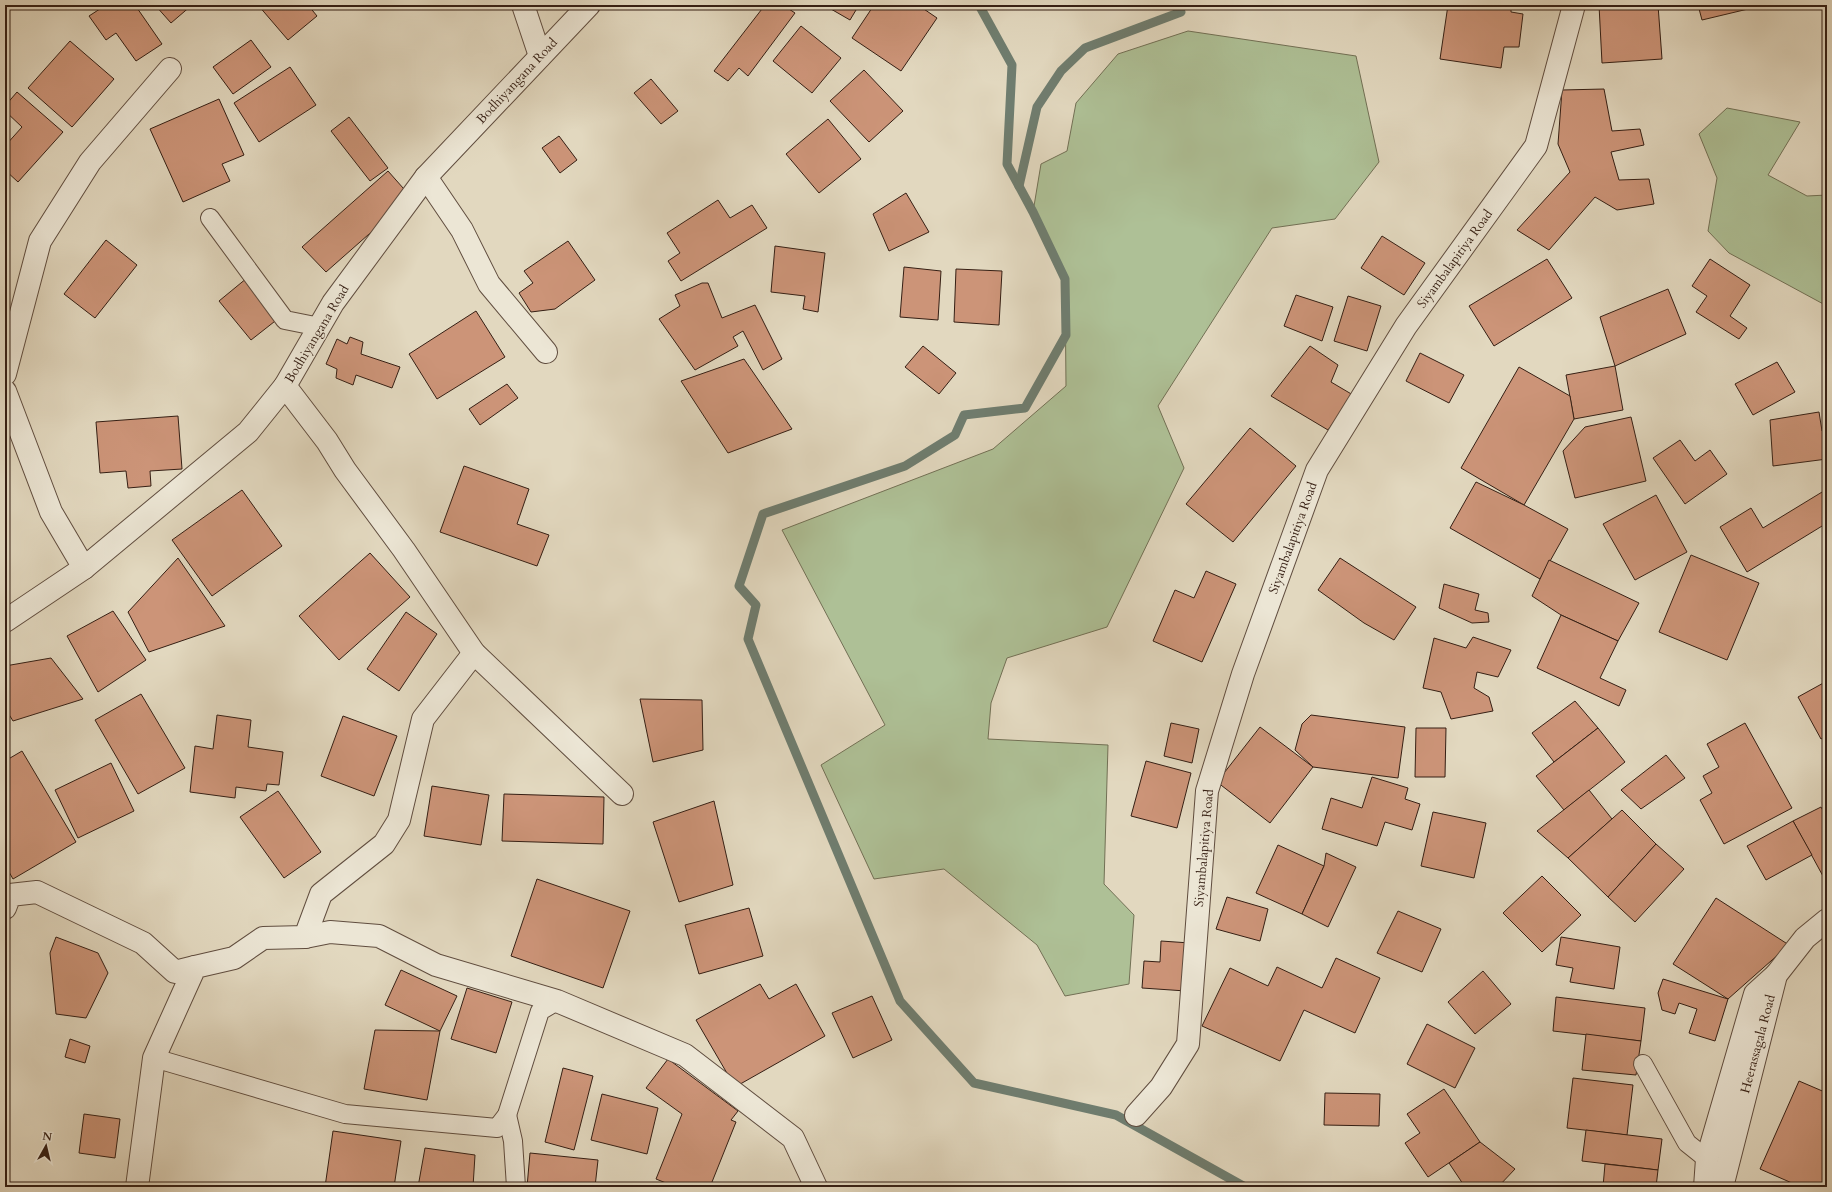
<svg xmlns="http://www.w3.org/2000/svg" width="1832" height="1192" font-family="Cardo,serif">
  <rect width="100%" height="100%" fill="#e2d8bf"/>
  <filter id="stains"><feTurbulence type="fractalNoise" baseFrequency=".005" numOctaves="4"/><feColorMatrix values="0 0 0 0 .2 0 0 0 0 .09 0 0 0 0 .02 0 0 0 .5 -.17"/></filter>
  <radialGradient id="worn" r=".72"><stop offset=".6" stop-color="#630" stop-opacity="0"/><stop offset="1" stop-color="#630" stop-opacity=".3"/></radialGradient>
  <g fill="#aec096" stroke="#727055">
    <path d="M1188,31L1356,56L1379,162L1335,219L1272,228L1158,406L1184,468L1107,627L1007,658L991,703L988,739L1108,745L1104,884L1134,915L1129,984L1065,996L1037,945L944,869L874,879L821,765L885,725L782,530L993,449L1066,386L1065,279L1033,212L1041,164L1067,151L1076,103L1118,54Z"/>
    <path d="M1727,108L1800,122L1768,175L1807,196L1827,195V306L1729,253L1708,231L1717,178L1699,134Z"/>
  </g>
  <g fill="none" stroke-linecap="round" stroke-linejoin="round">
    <g stroke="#6f7d6f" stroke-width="9">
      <path d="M979,5L1012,65L1007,164L1033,212L1065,279L1066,335L1025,408L964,415L955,435L905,466L763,514L739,586L756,605L748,639L900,1001L974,1083L1116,1115L1245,1187"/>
      <path d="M1019,186L1037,107L1061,71L1085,48L1181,12"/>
    </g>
  </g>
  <g fill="#cc9478" stroke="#351f14">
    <path d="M106,5H135L162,44L136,61L116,33L106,40L89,16Z"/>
    <path d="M155,5H192L171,23Z"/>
    <path d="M258,5H308L317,16L288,40Z"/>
    <path d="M765,5H783L795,13L748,76L739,68L728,81L714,71Z"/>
    <path d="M824,5H859L850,20Z"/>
    <path d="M874,5H918L937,18L901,71L852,38Z"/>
    <path d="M1448,5H1511V12L1523,14L1519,47H1504L1501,68L1440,59Z"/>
    <path d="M1599,5H1658L1662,59L1602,63Z"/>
    <path d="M1698,5H1747L1748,9L1702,20Z"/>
    <path d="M801,26L841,58L812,93L773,61Z"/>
    <path d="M251,40L271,67L233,94L213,67Z"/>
    <path d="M70,41L114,79L72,127L28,88Z"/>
    <path d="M290,67L316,105L259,142L234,103Z"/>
    <path d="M864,70L903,111L869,142L830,101Z"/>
    <path d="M651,79L678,111L661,124L634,93Z"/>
    <path d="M1604,89L1612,131L1640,129L1644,145L1611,152L1619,180L1649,179L1654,204L1617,210L1595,197L1549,250L1517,230L1570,172L1558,144L1562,90Z"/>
    <path d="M17,92L63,132L18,182L5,170V146L22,127L5,111V106Z"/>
    <path d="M219,99L244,155L222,164L230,181L183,202L150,129Z"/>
    <path d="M349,117L388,168L370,181L331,131Z"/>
    <path d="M828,119L861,159L819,193L786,154Z"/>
    <path d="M559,136L577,160L560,173L542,148Z"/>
    <path d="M388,171L411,197L326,272L302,247Z"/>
    <path d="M906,193L929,232L889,251L873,214Z"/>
    <path d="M718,200L730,218L752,205L767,228L681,281L668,261L680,253L667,233Z"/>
    <path d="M1382,236L1425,263L1404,295L1361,268Z"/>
    <path d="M106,240L137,265L95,318L64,294Z"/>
    <path d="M568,241L595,280L555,309L531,312L519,293L533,283L524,271Z"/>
    <path d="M775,246L825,253L818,312L803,309L805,296L771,292Z"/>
    <path d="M1547,259L1572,298L1494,346L1469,306Z"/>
    <path d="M1710,259L1750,285L1730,316L1747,328L1739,339L1696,312L1707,296L1692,286Z"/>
    <path d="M904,267L941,271L938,320L900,317Z"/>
    <path d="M956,269L1002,271L999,325L954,322Z"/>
    <path d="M247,278L279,318L251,340L219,301Z"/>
    <path d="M702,283H708L722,318L755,305L782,359L763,370L743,331L733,337L738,346L695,370L659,319L680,306L675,295Z"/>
    <path d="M1668,289L1686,334L1615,366L1600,317Z"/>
    <path d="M1296,295L1333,307L1322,341L1284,326Z"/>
    <path d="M1348,296L1381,306L1367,351L1334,341Z"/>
    <path d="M476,311L505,357L437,399L409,354Z"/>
    <path d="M350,337L363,342L361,354L400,367L392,388L356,375L353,385L336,378L337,369L326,364L337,339L347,344Z"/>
    <path d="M923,346L956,373L939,394L905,367Z"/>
    <path d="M1310,346L1338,365L1331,382L1353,395L1328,430L1271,396Z"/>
    <path d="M1420,353L1464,375L1449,403L1406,381Z"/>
    <path d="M744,359L792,429L728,453L681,381Z"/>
    <path d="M1777,362L1795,392L1753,415L1735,384Z"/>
    <path d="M1615,366L1623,410L1574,419L1566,375Z"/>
    <path d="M1519,367L1570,396L1574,419L1524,505L1461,468Z"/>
    <path d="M507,384L518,398L480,425L469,409Z"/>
    <path d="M1819,412L1822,431L1827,432V459L1773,466L1770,420Z"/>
    <path d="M178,416L182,469L150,471L151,486L128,488L126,471L100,473L96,422Z"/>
    <path d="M1631,417L1646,481L1575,498L1563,451L1585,427Z"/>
    <path d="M1250,428L1296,466L1233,542L1186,504Z"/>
    <path d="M1680,440L1695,461L1710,450L1727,474L1685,504L1653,458Z"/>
    <path d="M464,466L529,489L517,524L549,535L537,566L440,532Z"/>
    <path d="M1476,482L1524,505L1568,529L1540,579L1450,528Z"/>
    <path d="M1827,489V523L1747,572L1720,527L1751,508L1763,528Z"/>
    <path d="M242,490L282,546L212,596L172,540Z"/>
    <path d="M1656,495L1687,552L1635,580L1603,524Z"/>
    <path d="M370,553L410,597L339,660L299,616Z"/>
    <path d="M1691,555L1759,583L1727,660L1659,632Z"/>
    <path d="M178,558L225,626L149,652L128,612Z"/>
    <path d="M1340,558L1416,607L1394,640L1364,623L1318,590Z"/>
    <path d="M1549,560L1639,603L1618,641L1561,615L1532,596Z"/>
    <path d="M1206,571L1236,584L1202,662L1153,641L1175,590L1194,598Z"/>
    <path d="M1444,584L1479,594L1475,610L1488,613L1489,622L1472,623L1439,608Z"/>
    <path d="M113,611L146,660L98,692L67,636Z"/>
    <path d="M406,612L437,634L399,691L367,669Z"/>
    <path d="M1561,615L1618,641L1600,678L1626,690L1619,706L1537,668Z"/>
    <path d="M1473,637L1511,650L1498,677L1477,672L1474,688L1489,697L1493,711L1451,719L1441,692L1423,688L1434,638L1466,648Z"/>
    <path d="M51,658L83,699L13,721L5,708V666Z"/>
    <path d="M1827,681V736L1821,739L1798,697Z"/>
    <path d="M141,694L185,768L138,794L95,720Z"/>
    <path d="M640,699L702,700L703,750L653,762Z"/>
    <path d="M1575,701L1598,728L1554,762L1532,733Z"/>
    <path d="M217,715L251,720L248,747L283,752L279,785L267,784L266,791L236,787L235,798L190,792L195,746L213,749Z"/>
    <path d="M1311,715L1405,727L1398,778L1313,767L1295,750L1302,724Z"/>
    <path d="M343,716L397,736L374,796L321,776Z"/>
    <path d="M1171,723L1199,729L1192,763L1164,756Z"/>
    <path d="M1745,723L1792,808L1724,844L1700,800L1712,793L1703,776L1719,767L1707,744Z"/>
    <path d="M1260,727L1313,767L1270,823L1217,782Z"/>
    <path d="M1416,728H1446L1445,777H1415Z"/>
    <path d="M1598,728L1625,762L1564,810L1536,776Z"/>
    <path d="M22,751L76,842L13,879L5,865V761Z"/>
    <path d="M1666,755L1685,778L1641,809L1621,790Z"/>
    <path d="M1146,761L1191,773L1177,828L1131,816Z"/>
    <path d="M111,763L134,811L78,838L55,790Z"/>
    <path d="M1372,777L1408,788L1405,799L1420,804L1412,830L1385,822L1377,846L1322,829L1331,798L1362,808Z"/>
    <path d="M432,786L489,795L481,845L424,836Z"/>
    <path d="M1589,790L1612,819L1568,858L1537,831Z"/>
    <path d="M278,791L321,852L284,878L240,817Z"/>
    <path d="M504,794L604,797L603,844L502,841Z"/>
    <path d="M714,801L733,885L679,902L653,822Z"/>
    <path d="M1821,807L1827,818V876L1824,878L1793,821Z"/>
    <path d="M1622,810L1656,844L1608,897L1568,858Z"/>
    <path d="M1433,812L1486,823L1474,878L1421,866Z"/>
    <path d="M1793,821L1812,855L1766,880L1747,846Z"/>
    <path d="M1656,844L1684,869L1635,922L1608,897Z"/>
    <path d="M1278,845L1324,866L1302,914L1256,893Z"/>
    <path d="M1326,853L1356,867L1328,927L1302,914L1324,866Z"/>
    <path d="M1542,876L1581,915L1542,952L1503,913Z"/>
    <path d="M537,879L630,911L603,988L511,956Z"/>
    <path d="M1227,897L1268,909L1260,941L1216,929Z"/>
    <path d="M1716,898L1789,945L1728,999L1673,964Z"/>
    <path d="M749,908L763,956L699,974L685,925Z"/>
    <path d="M1398,911L1441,929L1422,972L1377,953Z"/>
    <path d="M56,937L98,953L108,973L86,1018L56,1014L50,953Z"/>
    <path d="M1561,937L1620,947L1614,989L1570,982L1573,968L1556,965Z"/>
    <path d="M1161,941L1190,943L1186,991L1142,988L1144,961L1160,962Z"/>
    <path d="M1336,958L1380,978L1355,1033L1304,1010L1280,1061L1202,1026L1230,968L1268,986L1277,967L1322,988Z"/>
    <path d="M401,970L457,996L440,1031L385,1005Z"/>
    <path d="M1483,971L1511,1004L1475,1034L1448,1002Z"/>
    <path d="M1663,979L1728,999L1715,1041L1689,1033L1697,1009L1679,1003L1675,1014L1662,1010L1658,993Z"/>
    <path d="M760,984L769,999L796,984L825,1036L735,1087L696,1020Z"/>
    <path d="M467,988L512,1002L496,1053L451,1039Z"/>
    <path d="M872,996L892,1040L853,1058L832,1013Z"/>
    <path d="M1556,997L1645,1008L1641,1041L1553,1031Z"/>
    <path d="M1427,1024L1475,1048L1455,1088L1407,1064Z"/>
    <path d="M375,1030L440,1031L427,1100L364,1089Z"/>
    <path d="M1586,1034L1641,1041L1636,1075L1582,1070Z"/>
    <path d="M70,1039L90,1046L85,1063L65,1057Z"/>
    <path d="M668,1059L738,1111L731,1120L736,1122L710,1187H676L656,1179L682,1114L646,1088Z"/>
    <path d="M563,1068L593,1076L574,1150L545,1142Z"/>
    <path d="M1573,1078L1633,1085L1627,1135L1567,1128Z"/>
    <path d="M1799,1081L1827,1093V1177L1822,1187H1801L1760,1169Z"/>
    <path d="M1444,1089L1480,1142L1428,1177L1405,1143L1420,1133L1407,1114Z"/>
    <path d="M1325,1093L1380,1094L1379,1126L1324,1125Z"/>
    <path d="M602,1094L658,1108L647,1154L591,1140Z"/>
    <path d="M84,1114L120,1119L115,1158L79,1153Z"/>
    <path d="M1586,1130L1662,1139L1658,1170L1582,1161Z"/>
    <path d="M333,1131L401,1141L394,1187H325Z"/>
    <path d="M1480,1142L1515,1169L1498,1187H1465L1449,1163Z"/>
    <path d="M425,1148L475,1155L473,1187H418Z"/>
    <path d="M530,1153L598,1160L595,1187H527Z"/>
    <path d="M1605,1164L1658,1170L1656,1187H1603Z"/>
  </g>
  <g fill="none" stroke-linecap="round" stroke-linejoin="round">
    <g stroke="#604d3f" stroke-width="20">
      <g id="service">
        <path d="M210,218L285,320L320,327"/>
        <path d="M154,1058L345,1114L497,1128L507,1115L540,1011L557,1001"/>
        <path d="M1643,1064L1687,1143L1707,1159"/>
        <path d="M507,1115L513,1141L516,1187"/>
      </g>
    </g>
    <g stroke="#604d3f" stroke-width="24">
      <g id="minor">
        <path d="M523,5L540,56"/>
        <path d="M426,177L462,230L489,284L546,352"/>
        <path d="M5,374L40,241L90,162L170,69"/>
        <path d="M285,386L327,441L345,470L404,550L474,653L622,794"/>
        <path d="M5,391L51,512L84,568"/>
        <path d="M5,908L10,895L37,892L143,943L175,972L195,967"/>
        <path d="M305,937L330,932L379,936L436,965L557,1001L685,1055L793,1138L816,1187"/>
        <path d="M1136,1115L1161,1087L1188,1044L1207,791L1243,674L1317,470L1406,326L1536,146L1574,5"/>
        <path d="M137,1187L154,1058L195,967L234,958L263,938L305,937L321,894L384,844L399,820L423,719L474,653"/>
        <path d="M1705,1187L1707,1159L1755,994L1776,975"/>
      </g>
    </g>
    <g stroke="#604d3f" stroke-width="24">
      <g id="tertiary">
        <path d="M5,621L84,568L248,432L285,386L333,303L426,177L589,5"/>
        <path d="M1722,1187L1776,975L1805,938L1827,920"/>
      </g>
    </g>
    <use href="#service" stroke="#ece6d5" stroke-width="18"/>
    <use href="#minor" stroke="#ece6d5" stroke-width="22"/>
    <use href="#tertiary" stroke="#ece6d5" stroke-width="22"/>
  </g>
  <g text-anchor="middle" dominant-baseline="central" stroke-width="3" stroke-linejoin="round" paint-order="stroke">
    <g font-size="13" fill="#351f14" stroke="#ece6d5">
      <text transform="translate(517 81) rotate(-47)">Bodhiyangana Road</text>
      <text transform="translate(1455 259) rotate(-54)">Siyambalapitiya Road</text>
      <text transform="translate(317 334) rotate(-59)">Bodhiyangana Road</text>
      <text transform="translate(1293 538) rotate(-70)">Siyambalapitiya Road</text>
      <text transform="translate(1204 848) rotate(-85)">Siyambalapitiya Road</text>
      <text transform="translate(1758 1044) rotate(-75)">Heerassagala Road</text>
    </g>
  </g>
  <rect width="1832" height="1192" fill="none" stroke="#e2d8bf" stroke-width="20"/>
  <rect x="6" y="6" width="1820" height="1180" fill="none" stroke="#351f14" stroke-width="2"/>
  <rect x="10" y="10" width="1812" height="1172" fill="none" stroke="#351f14"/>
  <g transform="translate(46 1146) rotate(8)" stroke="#ece6d5" stroke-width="3" paint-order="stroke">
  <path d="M0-3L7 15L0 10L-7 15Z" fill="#351f14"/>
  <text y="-6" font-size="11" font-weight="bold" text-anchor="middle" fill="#351f14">N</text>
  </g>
  <rect width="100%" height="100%" filter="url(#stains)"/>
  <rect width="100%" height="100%" fill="url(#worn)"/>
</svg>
